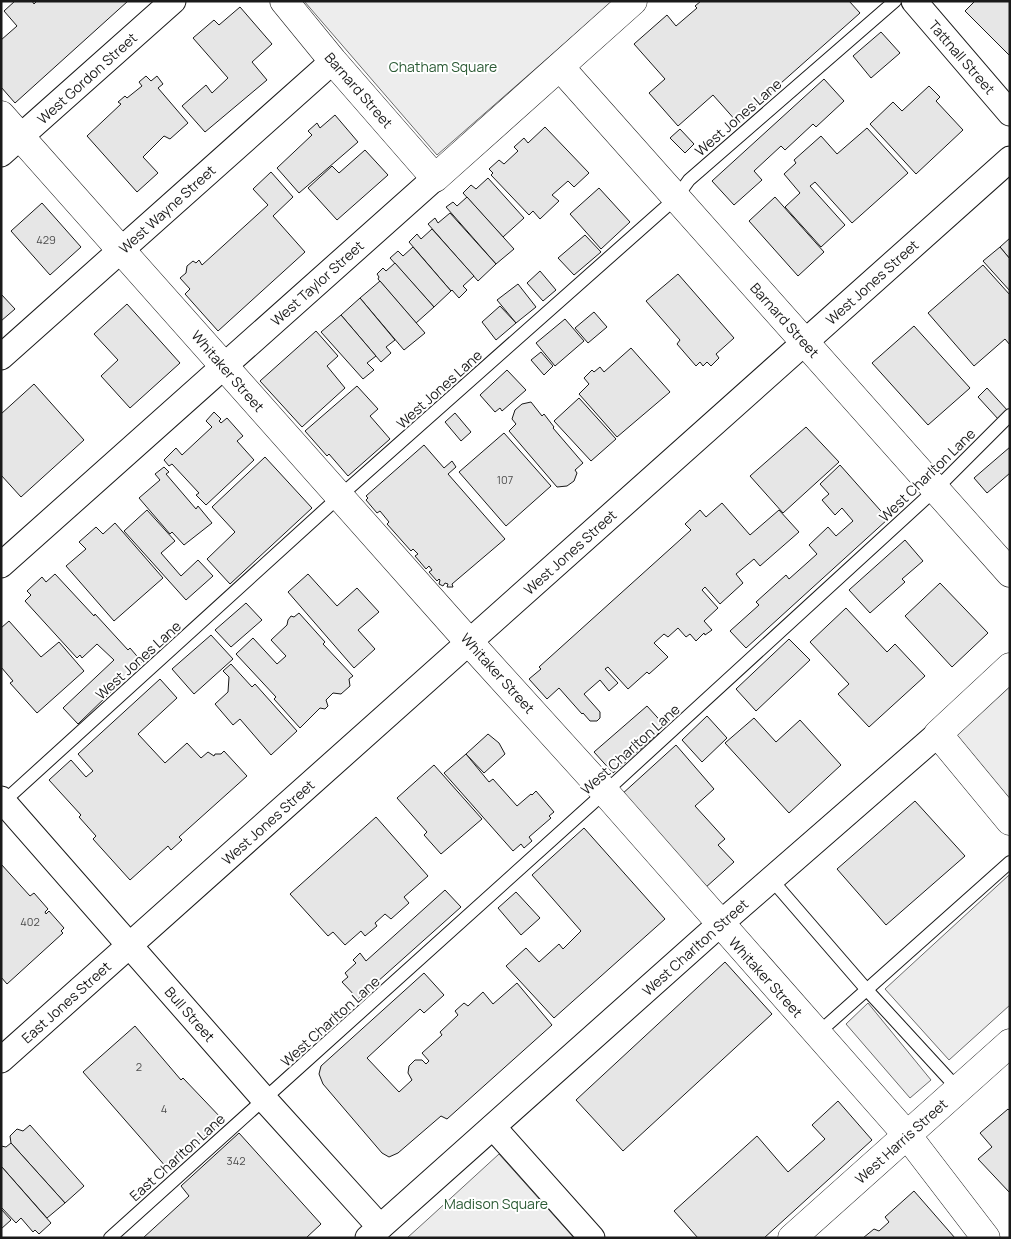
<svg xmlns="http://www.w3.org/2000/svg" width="1011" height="1239" font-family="Manrope,sans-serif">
  <rect width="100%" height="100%" fill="#fff"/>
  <g fill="#ededed" stroke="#6a6a6a">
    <path d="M304,1H613L437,155Z"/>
    <path d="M1010,676V805L946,735Z"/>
    <path d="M1009,875L1010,1005L949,1060L885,989Z"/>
    <path d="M868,1003L931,1080L910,1098L846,1024Z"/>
    <path d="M499,1154L574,1238H407L428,1219Z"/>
  </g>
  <g fill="#e6e6e6" stroke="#1a1a1a">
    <path d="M15,1H32L34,4L37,1H128L15,103L1,87V40L17,26L4,11Z"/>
    <path d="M701,1H849L860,13L737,122L713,95L678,126L649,93L665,79L634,44L667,15L676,26L697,8L695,6Z"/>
    <path d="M975,1H1010V56L965,11Z"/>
    <path d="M240,7L272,44L252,62L267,80L205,132L182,106L206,85L212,93L228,78L193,38L214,20L219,25Z"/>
    <path d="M881,32L900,53L871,78L853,56Z"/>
    <path d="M146,76L151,81L157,76L163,84L158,88L188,123L170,139L164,136L143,157L158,173L137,192L87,136L121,104L118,102L125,96L127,98L142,86L139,82Z"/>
    <path d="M824,79L844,101L816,127L813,124L785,150L781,146L754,171L762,180L734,205L712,181Z"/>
    <path d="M929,86L940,97L936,101L963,130L916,174L870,124L893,102L902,111Z"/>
    <path d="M335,115L358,142L299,193L277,168L312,135L308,131L317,123L320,128Z"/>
    <path d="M545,127L589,173L574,187L568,181L552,195L559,201L540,219L533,211L529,215L491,175L493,173L489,169L499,160L504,164L518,151L514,147L524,138L528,143Z"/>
    <path d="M867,128L908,173L852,223L815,182L810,186L845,225L821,247L785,207L800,193L784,174L796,163L794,160L821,136L837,154Z"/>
    <path d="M680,129L694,144L685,153L670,138Z"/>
    <path d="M365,150L388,175L337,220L308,188L332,166L339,173Z"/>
    <path d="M271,172L293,197L273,216L305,252L218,331L185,294L190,289L180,278L186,273L187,266L193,261L196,263L199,260L202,265L268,205L253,189Z"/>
    <path d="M488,178L524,218L503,237L463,193L471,185L476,189Z"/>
    <path d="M599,188L630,222L601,249L570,214Z"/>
    <path d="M467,197L514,249L496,264L446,207L453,202L457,206Z"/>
    <path d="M775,197L824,252L798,276L749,221Z"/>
    <path d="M42,203L81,247L50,275L11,231Z"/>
    <path d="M450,213L496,264L478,281L428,224L435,218L438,223Z"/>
    <path d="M432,229L474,276L463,286L467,290L459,298L452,290L451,291L409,242L417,234L421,239Z"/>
    <path d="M585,235L601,252L574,275L558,258Z"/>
    <path d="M1010,238V259L1000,247Z"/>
    <path d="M413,247L451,291L434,307L390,258L398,251L403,256Z"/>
    <path d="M1000,247L1010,259V291L983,261Z"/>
    <path d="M395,263L434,307L416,323L378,279L379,277L377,274L383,268L386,271Z"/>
    <path d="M983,265L1010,295V345L1005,339L974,366L928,313Z"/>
    <path d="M540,271L556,290L543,301L527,283Z"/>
    <path d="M678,274L734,338L716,354L719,358L711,366L707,362L703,366L700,362L696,366L677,344L680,340L646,301Z"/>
    <path d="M380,281L425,333L404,350L360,298Z"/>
    <path d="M518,284L536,307L516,323L497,300Z"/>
    <path d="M1,294L15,309L1,321Z"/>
    <path d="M360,298L395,340L386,347L391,353L381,362L341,315Z"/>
    <path d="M127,304L180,363L130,408L101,376L118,360L94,334Z"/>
    <path d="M500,306L516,323L496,340L482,322Z"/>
    <path d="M594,312L607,327L588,343L575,328Z"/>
    <path d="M341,315L376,356L367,363L374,370L363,379L321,332Z"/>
    <path d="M565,319L584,341L555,366L536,343Z"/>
    <path d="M914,326L970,388L928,425L872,363Z"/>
    <path d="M316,331L338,356L327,366L345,388L302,427L260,381Z"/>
    <path d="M631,348L670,392L617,437L579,394L589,384L584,378L592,370L594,372L600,367L604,372Z"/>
    <path d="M541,352L553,366L544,375L531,360Z"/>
    <path d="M507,370L526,390L502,411L500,408L495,412L480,395Z"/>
    <path d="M34,384L84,440L21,497L1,475V414Z"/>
    <path d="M357,386L378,409L370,416L390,439L348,476L329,454L327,456L305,431Z"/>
    <path d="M987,388L1008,411L999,420L978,397Z"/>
    <path d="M579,398L616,439L591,461L554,421Z"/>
    <path d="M531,402L542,416L544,414L554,427L553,428L583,463L575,470L577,473L574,481L567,486L557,487L509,431L516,424L512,419L515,410L522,404Z"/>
    <path d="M214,412L221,419L219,421L221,423L227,418L243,436L237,441L254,460L206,505L196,495L199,493L172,464L169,466L164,460L176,448L182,455L212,427L206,421Z"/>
    <path d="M455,413L471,432L461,441L445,422Z"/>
    <path d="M806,427L839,462L783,513L750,476Z"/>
    <path d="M504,433L551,486L506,526L459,472Z"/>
    <path d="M424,445L444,468L452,461L456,467L448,474L505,539L452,584L453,587H447L448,584L445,583L443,586L439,584L440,580L439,579L437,581L429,572L432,570L429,566L426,569L415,556L418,554L413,549L411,551L387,524L389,522L380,511L377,513L366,500L368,498L366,496Z"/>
    <path d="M1010,447V473L987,493L974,478Z"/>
    <path d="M265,457L312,508L230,584L207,559L235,532L212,507Z"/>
    <path d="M840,465L888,519L746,648L730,631L759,605L756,602L786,575L789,579L817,554L809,545L828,527L836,536L853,521L842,508L835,515L822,500L829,494L820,484Z"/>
    <path d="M164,467L169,472L166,474L196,509L198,506L212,523L184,545L172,532L170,534L139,498L160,480L155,474Z"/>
    <path d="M722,503L750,535L779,510L799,532L760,566L754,559L736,574L743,583L720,604L705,587L702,590L718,608L704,621L712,630L705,635L704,633L696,641L690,634L686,637L678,628L668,637L664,634L654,643L668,657L649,674L647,672L628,689L608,667L605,669L618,683L609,691L600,680L584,694L600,712V718L597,721H590L583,713L582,714L559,688L547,699L529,679L541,669L539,667L691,530L685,524L700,510L706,517Z"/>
    <path d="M147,510L175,541L161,553L181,576L198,560L213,576L186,600L124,531Z"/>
    <path d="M115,523L163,578L114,621L66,566L86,549L79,542L96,527L103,534Z"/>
    <path d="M905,540L923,561L902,579L905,582L870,613L849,590Z"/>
    <path d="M55,574L94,616L95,614L128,650L130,648L142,662L78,724L63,708L114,660L97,644L82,658L80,655L77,658L25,601L31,595L27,591L42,577L46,582Z"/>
    <path d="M308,574L337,606L357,588L379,612L358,630L375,649L354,668L288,592Z"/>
    <path d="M940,583L988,633L952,667L905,616Z"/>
    <path d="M246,603L262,620L231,647L215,630Z"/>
    <path d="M846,608L887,652L895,644L925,676L869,727L838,694L849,684L810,642Z"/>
    <path d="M299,613L325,642L323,644L353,676L349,679L350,686L341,694L333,693L326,700L328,706L325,709L320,708L300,728L274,699L276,697L236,654L253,638L277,664L286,656L271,640L287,625L288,620L291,616L294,617Z"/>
    <path d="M9,621L41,657L59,642L84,671L37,713L10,683L13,681L1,667V628Z"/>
    <path d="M211,635L233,659L194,694L172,669Z"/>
    <path d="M789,639L810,660L756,711L736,689Z"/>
    <path d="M231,664L252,687L255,684L297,731L271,755L240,719L233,725L215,704L228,692L229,677L223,671Z"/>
    <path d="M160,679L177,698L138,734L165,763L187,743L201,758L208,752L214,756L215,754H221L224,751L247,776L179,837L182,840L171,850L168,846L130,880L93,839L96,836L79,817L81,815L49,780L71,760L86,777L93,771L78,754Z"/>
    <path d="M647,706L666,727L613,773L594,752Z"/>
    <path d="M707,716L727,738L702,762L682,740Z"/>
    <path d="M754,718L776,742L800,720L841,765L789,813L725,743Z"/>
    <path d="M488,734L499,743L505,754L484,773L466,754Z"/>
    <path d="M676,745L714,789L695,806L725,839L718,845L734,862L705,888L621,795Z"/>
    <path d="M466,754L489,782L493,779L517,806L531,794L532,795L536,791L554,812L549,816L551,818L529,837L532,841L524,848L521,844L513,851L444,773Z"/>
    <path d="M434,765L482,819L441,854L424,835L427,832L397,798Z"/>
    <path d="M915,801L965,856L886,925L837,869Z"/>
    <path d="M376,817L428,876L404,897L409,903L391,919L385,914L375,923L377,926L365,936L361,931L345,945L333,932L328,936L290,894Z"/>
    <path d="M584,828L665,919L554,1018L506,966L526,948L539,962L559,944L563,949L581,931L532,875Z"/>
    <path d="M1,864L30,896L34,893L48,909L45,912L46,914L49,911L64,928L61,931L63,933L7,984L1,977Z"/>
    <path d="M445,890L461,907L358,999L342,982L348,977L345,973L356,963L353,960L360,953L366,961Z"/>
    <path d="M516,892L540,918L521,935L498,908Z"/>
    <path d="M725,962L772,1014L623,1151L576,1100Z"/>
    <path d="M424,973L444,995L424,1013L420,1009L367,1058L399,1092L412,1080L408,1073L409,1066L415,1060H422L426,1064L429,1061L422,1053L442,1035L440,1032L458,1015L455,1011L464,1003L468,1006L483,992L493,1004L517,983L552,1025L447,1119L441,1116L398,1153L389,1157L382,1153L323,1084L319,1074L321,1066Z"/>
    <path d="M135,1026L181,1080L183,1078L223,1120L167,1168L83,1072Z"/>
    <path d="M838,1101L872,1140L764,1238H698L674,1211L757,1136L788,1172L825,1139L812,1125Z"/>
    <path d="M1008,1109L1010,1111V1193L978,1159L992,1147L980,1133Z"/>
    <path d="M30,1125L84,1186L65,1203L11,1143L10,1136L17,1129L23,1131Z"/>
    <path d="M239,1133L321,1224L306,1238H143L189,1196L181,1186Z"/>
    <path d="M11,1143L65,1203L47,1218L1,1166V1146L6,1147Z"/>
    <path d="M1,1166L51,1223L39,1234L35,1230L33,1232L21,1218L16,1223L1,1207Z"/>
    <path d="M914,1191L955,1238H863L874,1229L879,1231L889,1222L885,1217Z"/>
    <path d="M1,1209L11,1220L1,1229Z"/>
  </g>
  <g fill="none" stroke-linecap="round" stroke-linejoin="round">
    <g stroke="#1a1a1a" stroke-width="14">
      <g id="service">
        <path d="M1,804L340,496L676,198L689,180L895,1"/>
        <path d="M771,879L867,990L958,1089"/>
        <path d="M817,1034L1010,862"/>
        <path d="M110,1238L605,792L936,489L1010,415"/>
      </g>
    </g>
    <g stroke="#1a1a1a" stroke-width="27">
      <g id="minor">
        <path d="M914,1L1010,113"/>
        <path d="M1,154L173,1"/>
        <path d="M1,357L333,61"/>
        <path d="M1,565L435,178"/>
        <path d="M1,799L265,1100L380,1227"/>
        <path d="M1,1060L1010,159"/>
        <path d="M493,1127L592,1238"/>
        <path d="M368,1238L720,924L938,734"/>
      </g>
    </g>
    <g stroke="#1a1a1a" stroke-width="29">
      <g id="tertiary">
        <path d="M284,1L333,61L435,178L633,1"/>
        <path d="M560,67L1010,573"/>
        <path d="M1010,667L938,734L1010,821"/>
        <path d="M792,1238L1010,1043"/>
      </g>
    </g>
    <g stroke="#1a1a1a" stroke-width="29">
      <path id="secondary" d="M1,115L469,642L605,792L907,1135L986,1238"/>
    </g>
    <use href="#service" stroke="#fff" stroke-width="12"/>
    <use href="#minor" stroke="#fff" stroke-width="25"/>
    <use href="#tertiary" stroke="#fff" stroke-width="28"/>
    <use href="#secondary" stroke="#fff" stroke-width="28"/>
  </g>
  <g text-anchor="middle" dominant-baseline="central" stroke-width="4" stroke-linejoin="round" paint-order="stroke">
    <g font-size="11" fill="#4d4d4d">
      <text x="46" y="239">429</text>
      <text x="505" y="479">107</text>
      <text x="30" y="921">402</text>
      <text x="139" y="1066">2</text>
      <text x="164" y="1108">4</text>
      <text x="236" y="1160">342</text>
    </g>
    <g font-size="14" fill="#1a1a1a" stroke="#fff">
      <text transform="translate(962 57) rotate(49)">Tattnall Street</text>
      <text transform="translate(87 78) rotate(-42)">West Gordon Street</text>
      <text transform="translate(359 90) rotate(49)">Barnard Street</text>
      <text transform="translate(738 117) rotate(-41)">West Jones Lane</text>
      <text transform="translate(167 209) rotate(-42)">West Wayne Street</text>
      <text transform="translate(872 282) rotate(-42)">West Jones Street</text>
      <text transform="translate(317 283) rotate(-42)">West Taylor Street</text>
      <text transform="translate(785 320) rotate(48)">Barnard Street</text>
      <text transform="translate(228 371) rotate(49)">Whitaker Street</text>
      <text transform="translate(439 389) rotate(-42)">West Jones Lane</text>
      <text transform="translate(927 475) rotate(-44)">West Charlton Lane</text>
      <text transform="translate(570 552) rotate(-42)">West Jones Street</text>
      <text transform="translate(138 660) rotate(-42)">West Jones Lane</text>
      <text transform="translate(498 673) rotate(48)">Whitaker Street</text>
      <text transform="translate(630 749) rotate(-42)">West Charlton Lane</text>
      <text transform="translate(268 822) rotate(-42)">West Jones Street</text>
      <text transform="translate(695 947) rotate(-42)">West Charlton Street</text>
      <text transform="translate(766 977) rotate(48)">Whitaker Street</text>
      <text transform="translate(66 1002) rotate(-42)">East Jones Street</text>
      <text transform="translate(190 1014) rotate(49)">Bull Street</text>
      <text transform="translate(330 1021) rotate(-42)">West Charlton Lane</text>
      <text transform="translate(901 1141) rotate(-42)">West Harris Street</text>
      <text transform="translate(177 1157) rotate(-42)">East Charlton Lane</text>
    </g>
    <g font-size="14" fill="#2b5a34" stroke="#fff">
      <text x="443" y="66">Chatham Square</text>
      <text x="496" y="1203">Madison Square</text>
    </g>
  </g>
  <rect width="1011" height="1239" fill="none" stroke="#1a1a1a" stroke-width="5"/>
</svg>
